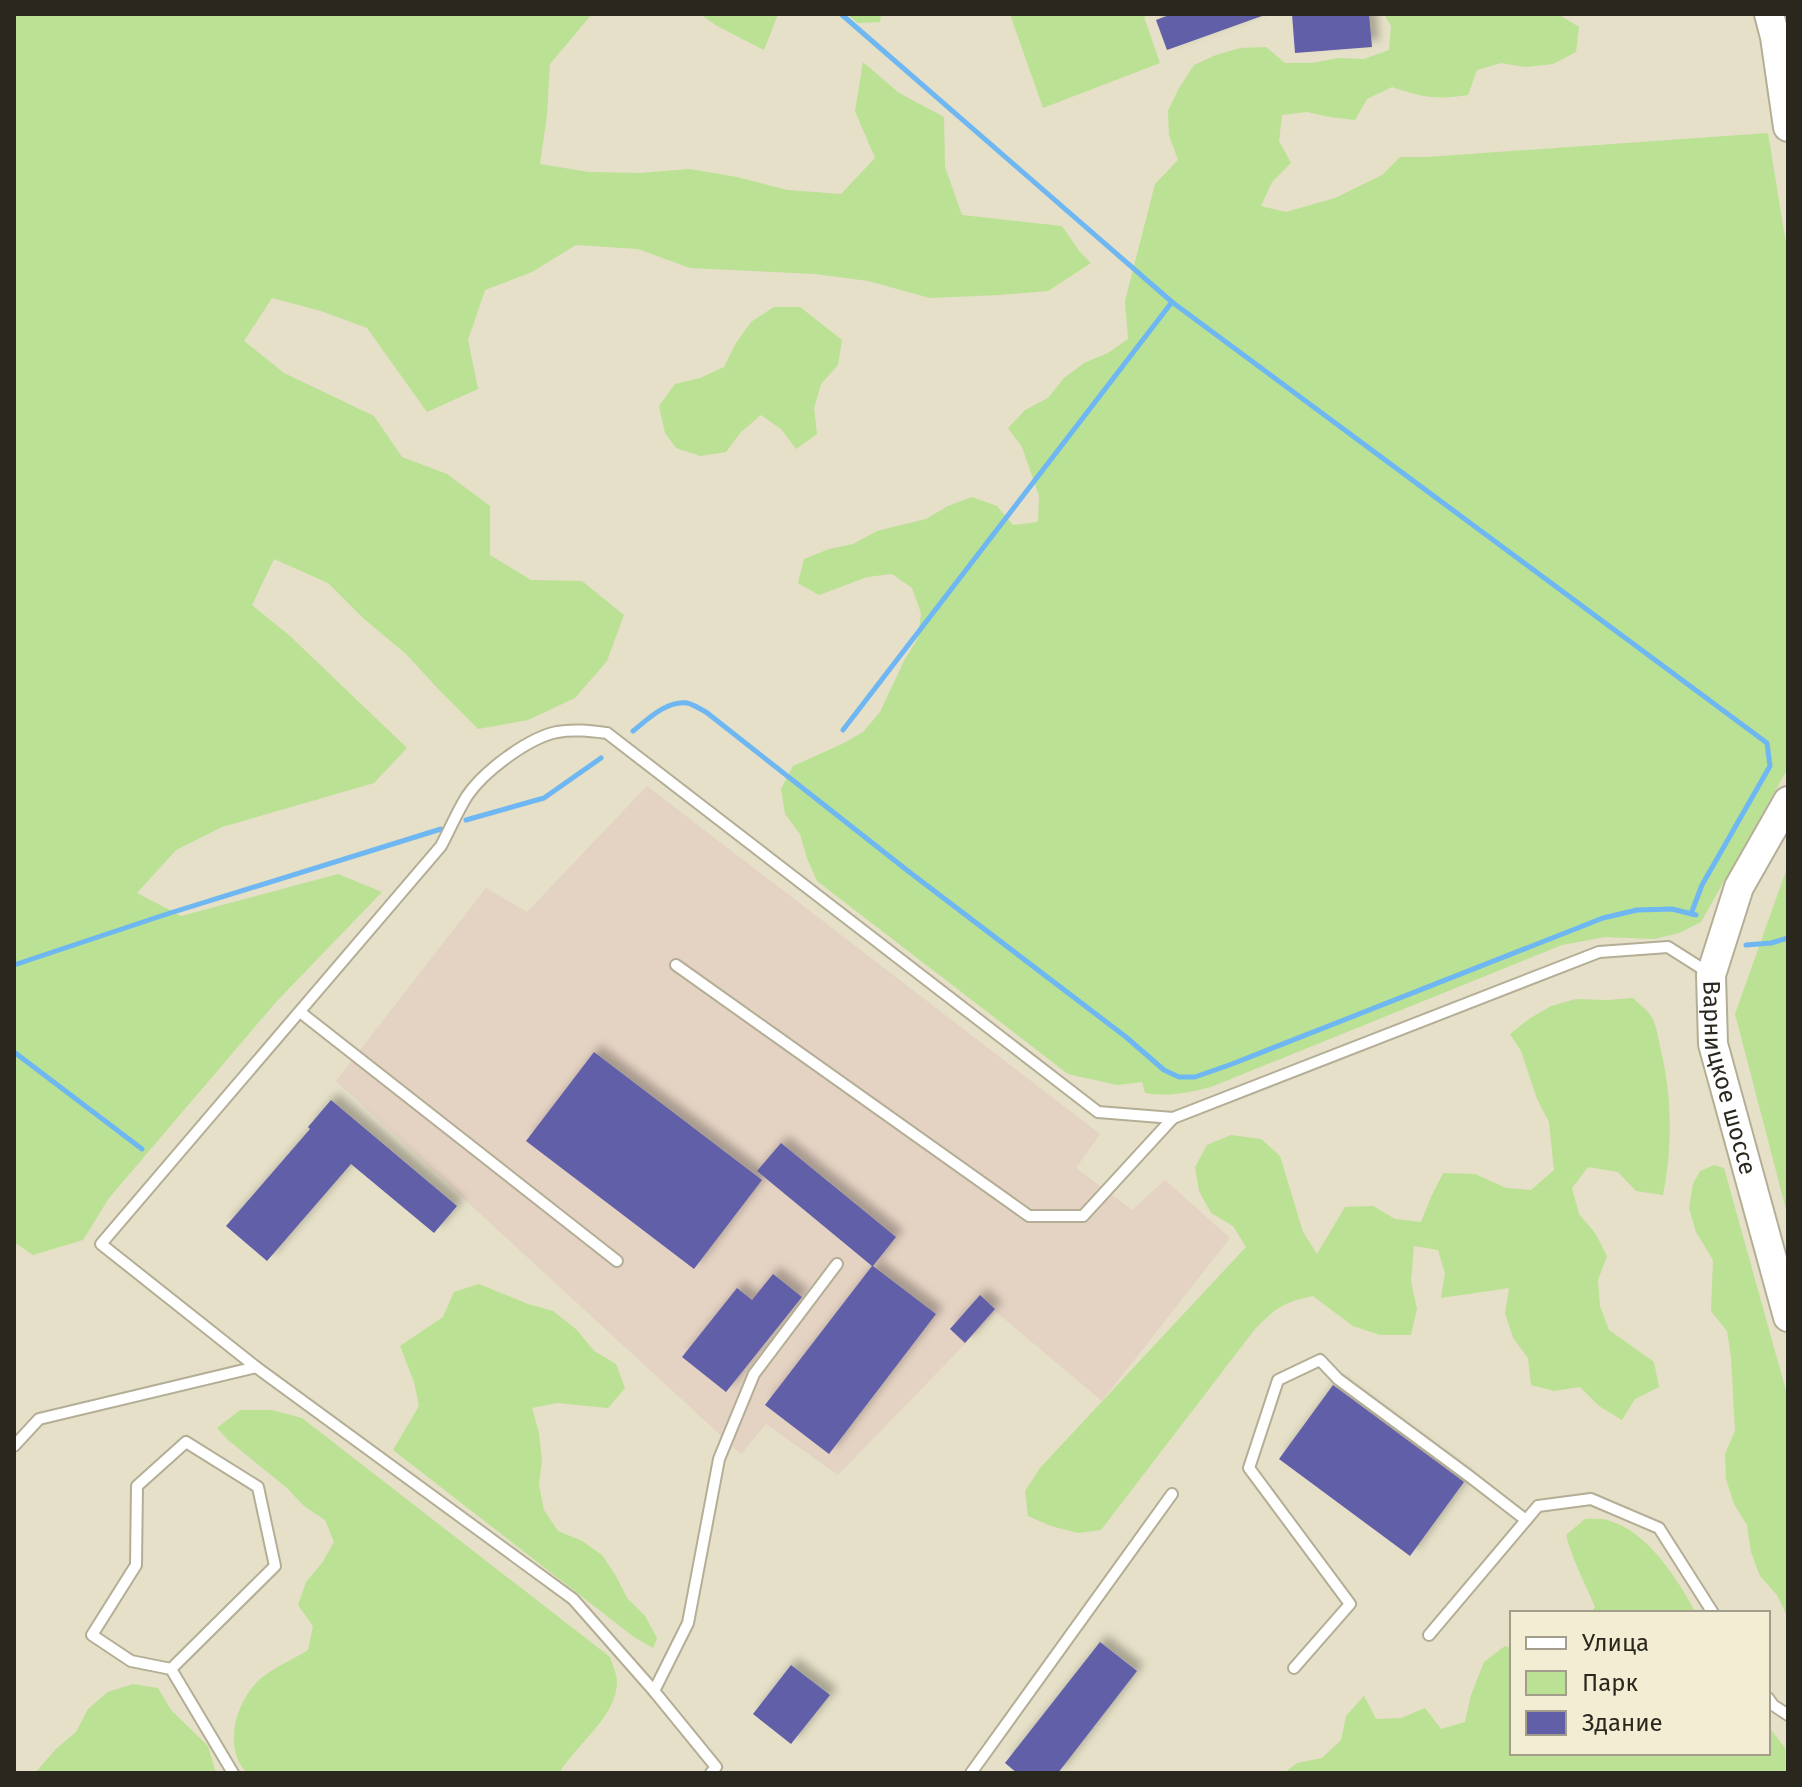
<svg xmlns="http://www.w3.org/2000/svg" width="1802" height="1787" font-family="'Fira Sans',sans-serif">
  <defs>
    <filter id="shadow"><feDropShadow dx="7" dy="-7" stdDeviation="4" flood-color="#0004"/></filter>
  </defs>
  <rect width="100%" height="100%" fill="#e5e0c7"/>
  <path fill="#e4d2c2" d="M647,786L1100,1134L1076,1168L1132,1210L1165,1180L1230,1238L1102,1401L996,1312L838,1475L766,1424L741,1454L336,1081L486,888L527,912Z"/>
  <g fill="#bae194">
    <path d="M14,14H592L550,64L547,115L540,164L589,172L640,173L689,169L737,177L787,190L841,194L875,158L855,111L863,62L899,93L944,117L945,167L962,215L1062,226L1080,252L1091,263L1048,291L999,295L930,298L868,281L815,274L690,268L638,249L576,245L532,272L485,290L468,340L478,389L427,412L367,328L321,311L272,298L244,341L284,373L374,416L402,457L447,474L490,506V555L531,580L582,581L624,615L607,661L575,698L528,720L478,729L441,692L406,654L363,618L328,583L274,559L252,605L290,636L407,748L374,783L222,827L176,850L137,893L181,916L338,874L382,892L276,1002L109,1198L83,1240L33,1255L14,1242Z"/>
    <path d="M700,14H778L764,50L717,26Z"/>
    <path d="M847,14H881L880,22L858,23Z"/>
    <path d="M1012,14H1152L1144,17L1160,63L1043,108L1011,17Z"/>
    <path d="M1384,14H1558L1579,27L1576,52L1553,64L1525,67L1501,63L1477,70L1468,95C1436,100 1422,97 1392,87L1367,99L1355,120L1330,117L1307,112L1282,115L1279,141L1291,163L1272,182L1261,206L1286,212L1335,198L1382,175L1400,157H1427L1768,133L1788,256V768L1701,922L1679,933L1654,939L1605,937L1562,945L1211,1087C1187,1093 1169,1097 1145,1093L1142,1082L1117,1085L1068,1074L817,881L807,858L800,834L785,814L781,789L793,766L842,744L863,732L880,712L904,661L918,638L921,613L912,588L892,574L867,577L819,595L798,583L804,559L829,549L853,544L877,531L926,519L948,506L972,497L997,506L1013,525L1038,522L1039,496L1022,447L1008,428L1025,410L1048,398L1064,378L1084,363L1108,353L1128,339L1125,301L1155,184L1178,160L1169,135L1168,111L1179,88L1194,65L1216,55L1240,48L1266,47L1285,63H1312L1338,58L1364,59L1389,50L1391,26Z"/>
    <path d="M774,307H800L842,340L838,365L821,384L814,408L817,434L796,449L781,429L761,415L741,432L726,452L700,456L676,448L665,433L659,406L675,384L700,378L724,367L736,343L751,322Z"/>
    <path d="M1788,865V1217L1735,1014Z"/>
    <path d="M1633,998C1638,1004 1647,1009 1651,1016C1656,1023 1658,1037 1660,1046C1672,1095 1673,1145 1663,1195L1636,1191L1618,1172L1588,1167L1572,1188L1579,1214L1595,1233L1607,1256L1598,1280L1600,1306L1609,1330L1654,1362L1659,1387L1635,1399L1622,1420L1599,1406L1580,1387L1554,1391L1531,1385L1528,1358L1513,1338L1505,1313L1509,1288L1441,1298L1445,1273L1438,1250L1414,1246L1411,1281L1417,1309L1411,1335H1380L1353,1326L1313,1296C1283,1302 1276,1308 1255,1329L1101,1530L1078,1533L1051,1526L1028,1516L1025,1491L1040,1468L1246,1247L1233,1226L1211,1213L1199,1191L1195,1167L1207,1145L1231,1135L1261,1139L1280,1156L1303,1232L1317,1254L1345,1207L1373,1206L1395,1219L1421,1222L1431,1197L1443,1173L1475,1174L1506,1188L1531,1190L1554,1170L1549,1122L1537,1099L1521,1051L1510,1034L1529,1019L1551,1006L1576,999L1607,1000Z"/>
    <path d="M1714,1165L1724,1168L1788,1398V1618L1777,1595L1760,1576L1751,1552L1747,1525L1734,1504L1726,1479L1725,1454L1735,1431L1731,1357L1727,1331L1711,1311L1713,1260L1696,1232L1689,1208L1693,1184L1700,1171Z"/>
    <path d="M479,1284L528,1304L553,1311L577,1330L594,1351L616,1364L625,1388L608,1408L557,1403L532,1408L539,1433L542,1460L539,1485L544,1510L558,1531L582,1541L602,1555L616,1576L627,1598L645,1616L657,1638L653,1648L634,1637L393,1450L419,1406L414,1382L400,1346L443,1317L454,1292Z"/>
    <path d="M240,1410H272L302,1418L610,1657C612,1664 617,1674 617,1682C617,1716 576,1745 559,1773H247C221,1747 237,1696 264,1676C277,1666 294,1659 308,1650L313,1626L298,1605L306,1582L322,1563L334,1542L325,1520L304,1506L287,1488L228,1440L217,1428Z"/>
    <path d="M1585,1519C1593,1519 1603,1518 1610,1521C1648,1532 1678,1580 1696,1613H1591L1595,1607C1585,1583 1573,1561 1566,1535Z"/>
    <path d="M1505,1646L1512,1648V1753H1768V1726L1785,1748L1786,1773H1284L1297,1763L1322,1758L1341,1740L1346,1716L1364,1696L1376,1719L1401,1718L1425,1708L1441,1729L1465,1722L1471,1695L1484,1662Z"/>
    <path d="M133,1684L158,1688L171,1710L208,1746L216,1773H35L56,1749L76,1732L88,1709L108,1692Z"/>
  </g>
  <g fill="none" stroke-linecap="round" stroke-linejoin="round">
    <g stroke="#6eb7f2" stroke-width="5">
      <path d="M841,14L1172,302L1767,743L1770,766L1702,885L1691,914"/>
      <path d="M843,730L1172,302"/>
      <path d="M633,731C647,720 667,700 687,703C693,704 700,709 706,712L908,871L1126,1037L1164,1070L1179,1077H1195L1232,1064L1603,918L1637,910L1672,909L1696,915"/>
      <path d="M466,820L544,798L601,758"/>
      <path d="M1746,945L1771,943L1788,938"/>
      <path d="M14,965L167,914L441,829"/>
      <path d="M14,1052L142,1149"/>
    </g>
  </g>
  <g fill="#605fa8" filter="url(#shadow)">
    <path d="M1172,14H1261L1262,16L1167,50L1156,20Z"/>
    <path d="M1292,14H1369L1372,47L1295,53Z"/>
    <path d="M594,1052L762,1180L694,1269L526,1141Z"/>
    <path d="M331,1100L457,1206L434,1233L351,1164L267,1261L226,1226L310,1129L308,1127Z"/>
    <path d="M781,1143L896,1237L873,1266L936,1314L829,1454L765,1405L872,1266L757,1171Z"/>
    <path d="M773,1274L802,1297L726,1392L682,1357L737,1288L752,1300Z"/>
    <path d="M980,1295L995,1309L965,1343L950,1329Z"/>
    <path d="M1333,1385L1464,1482L1410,1556L1279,1459Z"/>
    <path d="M1100,1642L1137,1671L1058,1773H1017L1005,1763Z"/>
    <path d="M791,1665L830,1695L791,1744L753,1714Z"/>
  </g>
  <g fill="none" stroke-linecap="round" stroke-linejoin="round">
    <g stroke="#b3ae95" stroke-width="14">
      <g id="lane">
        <path d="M676,965L1029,1216H1083L1173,1118"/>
        <path d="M300,1012L617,1261"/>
        <path d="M256,1367L573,1599L654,1691"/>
        <path d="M14,1446L39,1419L256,1367L101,1244L441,846C450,829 457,812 467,796C484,771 528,738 557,732C574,729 590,731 607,733L1098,1112L1173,1118L1599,952L1668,947L1709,973"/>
        <path d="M1429,1635L1538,1506L1591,1499L1659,1528L1713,1613"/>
        <path d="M1294,1668L1350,1604L1249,1468L1278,1380L1320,1360L1338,1379L1469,1476L1526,1520"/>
        <path d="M171,1669L275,1566L258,1487L186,1442L137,1486L136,1565L92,1635L131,1661L171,1669L233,1773"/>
        <path d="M1768,1698L1773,1705L1788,1715"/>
        <path d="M711,1773L716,1767L654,1691L688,1623L719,1459L754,1374L837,1264"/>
        <path d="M971,1773L1172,1494"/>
      </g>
    </g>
    <g stroke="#b3ae95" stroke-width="32">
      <g id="secondary">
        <path d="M1769,14L1775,37L1788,127"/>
        <path id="s1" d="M1788,801L1739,887L1711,975L1713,1044L1788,1317"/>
      </g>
    </g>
    <use href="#lane" stroke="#fff" stroke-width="10"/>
    <use href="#secondary" stroke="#fff" stroke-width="28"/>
  </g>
  <g text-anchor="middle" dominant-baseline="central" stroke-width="8" stroke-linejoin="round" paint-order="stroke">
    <g font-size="24" fill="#2a271e" stroke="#f3edd4">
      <text stroke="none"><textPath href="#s1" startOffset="296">Варницкое шоссе</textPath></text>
    </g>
  </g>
  <rect width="1802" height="1787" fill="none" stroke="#2a271e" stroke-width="32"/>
  <rect x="1510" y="1611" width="260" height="144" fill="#f3edd4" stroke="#a39e8b" stroke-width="2"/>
  <rect x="1526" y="1637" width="40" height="12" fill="#ffffff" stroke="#a39e8b" stroke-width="2"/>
  <text x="1582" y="1651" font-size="24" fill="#2a271e">Улица</text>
  <rect x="1526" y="1671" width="40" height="24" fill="#bae194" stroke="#a39e8b" stroke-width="2"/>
  <text x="1582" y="1691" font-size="24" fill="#2a271e">Парк</text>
  <rect x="1526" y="1711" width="40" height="24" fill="#605fa8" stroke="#a39e8b" stroke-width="2"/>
  <text x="1582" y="1731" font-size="24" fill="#2a271e">Здание</text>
</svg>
